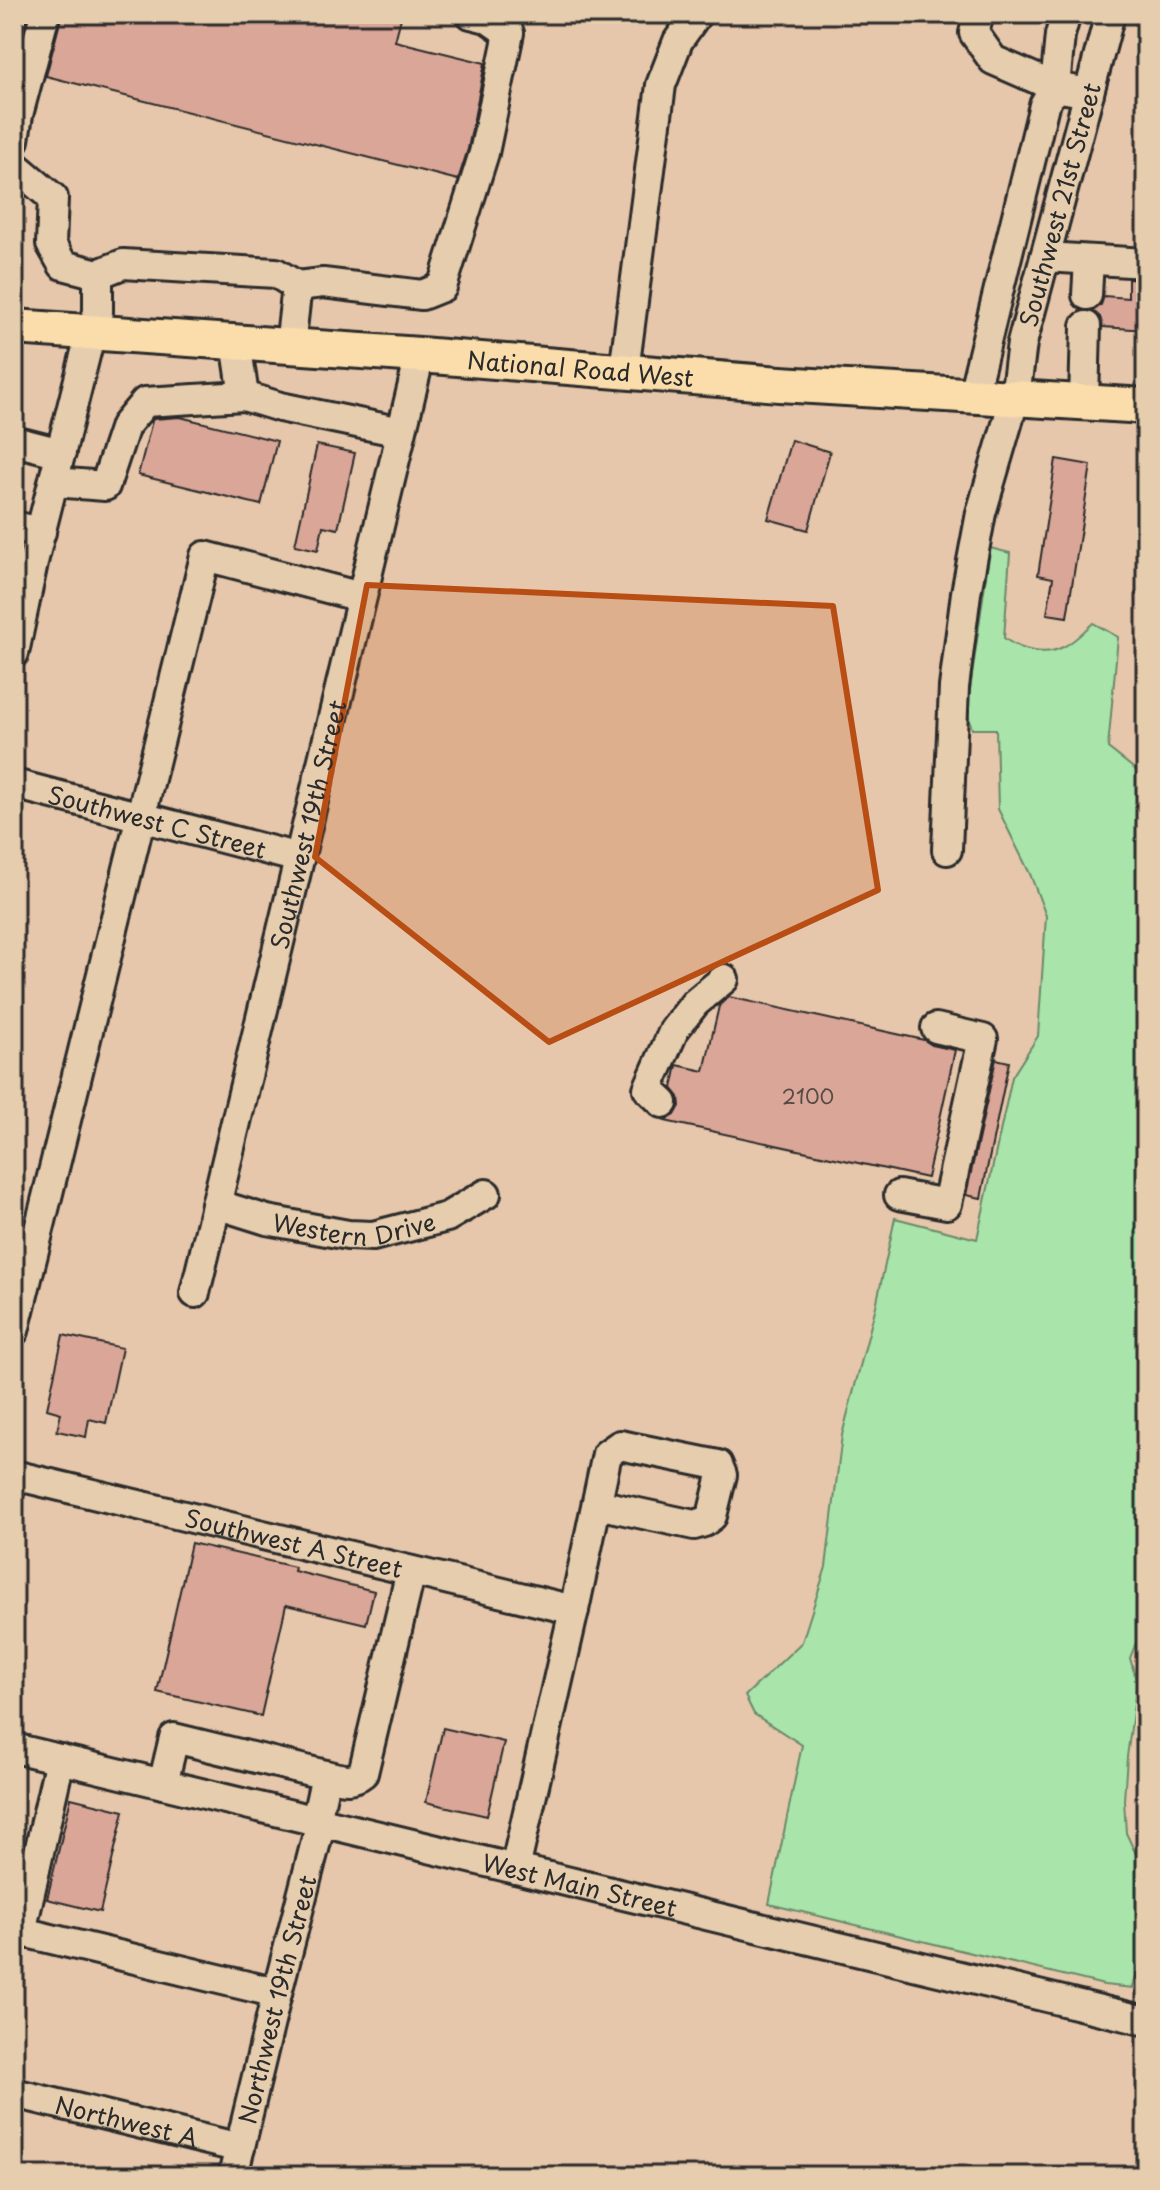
<svg xmlns="http://www.w3.org/2000/svg" width="1160" height="2190" font-family="'Playpen Sans',sans-serif">
  <rect width="100%" height="100%" fill="#e7c7ab"/>
  <filter id="ink" filterUnits="userSpaceOnUse"><feTurbulence type="fractalNoise" baseFrequency=".0125" numOctaves="2"/><feDisplacementMap in="SourceGraphic" scale="16" xChannelSelector="R" yChannelSelector="G"/><feConvolveMatrix kernelMatrix="1 2 1 2 8 2 1 2 1" color-interpolation-filters="sRGB"/></filter>
  <g filter="url(#ink)">
    <path fill="#a9e4aa" stroke="#6a886a" stroke-width="2" d="M990,548L1010,553L1004,638C1020,650 1044,657 1063,647C1074,642 1084,631 1093,623L1118,637L1108,748L1146,778V1618L1130,1658L1137,1683L1127,1757L1124,1800L1126,1833L1135,1852L1146,1870V1936L1133,1988L1104,1985L769,1904L802,1745L754,1714L745,1696L802,1642L826,1567L842,1435L876,1306L895,1218L977,1239L1012,1077L1038,1036L1046,916L1030,874L998,809L996,729H972L967,711Z"/>
    <g fill="#daa698" stroke="#2b2b2b" stroke-width="2">
      <path d="M62,14H385L401,18L395,41L485,63L468,149L458,180L46,76Z"/>
      <path d="M1128,279L1146,280V330L1103,327L1100,317L1093,311L1101,305L1104,296L1128,298Z"/>
      <path d="M180,417L277,441L261,505L138,475L152,421L153,419Z"/>
      <path d="M791,440L830,452L808,530L768,519Z"/>
      <path d="M317,445L355,453L338,529L323,526L318,550L295,545Z"/>
      <path d="M1056,459L1091,465L1067,617L1047,614L1053,578L1038,575Z"/>
      <path d="M729,997L924,1040L932,1045L955,1050L927,1178L665,1121L675,1115L680,1106L679,1097L672,1088L677,1065L704,1071L719,1006Z"/>
      <path d="M996,1059L1009,1062L981,1198L966,1195Z"/>
      <path d="M63,1335L122,1348L106,1423L89,1419L86,1437L57,1431L61,1413L47,1409Z"/>
      <path d="M191,1543L295,1567L294,1571L374,1591L366,1624L286,1605L261,1716L157,1692Z"/>
      <path d="M443,1728L504,1742L487,1816L426,1802Z"/>
      <path d="M71,1798L124,1811L100,1912L47,1899Z"/>
    </g>
    <g fill="none" stroke-linecap="round" stroke-linejoin="round">
      <g stroke="#2b2b2b" stroke-width="34">
        <g id="minor">
          <path d="M979,14L974,33L993,60L1055,87L1060,35L1066,14"/>
          <path d="M14,140L18,115L45,14"/>
          <path d="M14,165L53,198L51,244L63,265L98,274V312L91,332L34,558L14,653"/>
          <path d="M1045,257L1146,263"/>
          <path d="M98,274L123,264L276,273L297,286"/>
          <path d="M1087,295L1089,260"/>
          <path d="M236,342L244,396L280,407L401,432"/>
          <path d="M290,346L297,286L323,283L422,295L442,287L484,153L509,33L487,18L471,14"/>
          <path d="M624,371L661,85L678,41L697,14"/>
          <path d="M973,395L1044,105L1055,87L1089,93"/>
          <path d="M1084,402L1086,326"/>
          <path d="M14,441L61,453"/>
          <path d="M54,482L105,486L125,426L145,402L244,396"/>
          <path d="M14,526L41,532"/>
          <path id="s1" d="M14,784L299,858"/>
          <path id="s2" d="M947,850L954,687L966,593L981,513L1015,397L1022,343L1110,14"/>
          <path d="M663,1103L648,1089L674,1030L695,1003L724,979"/>
          <path d="M899,1195L947,1204L983,1039L936,1028"/>
          <path id="s3" d="M216,1204L267,1220L348,1235L373,1236L447,1217L486,1194"/>
          <path id="s4" d="M195,1293L420,355"/>
          <path d="M14,1331L205,556L361,597"/>
          <path id="s5" d="M14,1475L574,1610"/>
          <path id="s6" d="M14,1748L1146,2021"/>
          <path d="M326,1775C340,1778 351,1783 363,1773L411,1571"/>
          <path d="M163,1784L174,1738L326,1775L316,1821"/>
          <path d="M515,1869L574,1610L607,1454L620,1445L718,1465L722,1475L712,1516L704,1522L694,1525L597,1504"/>
          <path d="M14,1930L277,1993"/>
          <path d="M21,1932L60,1759"/>
          <path id="s7" d="M14,2093L240,2148"/>
          <path id="s8" d="M233,2176L277,1993L321,1822"/>
        </g>
      </g>
      <g stroke="#2b2b2b" stroke-width="40">
        <g id="major">
          <path id="s9" d="M14,327L420,355L780,384L1146,406"/>
        </g>
      </g>
      <use href="#minor" stroke="#e6cdae" stroke-width="28"/>
      <use href="#major" stroke="#faddab" stroke-width="34"/>
    </g>
  </g>
  <path fill="#b94e14" fill-opacity="0.2" stroke="#b94e14" stroke-width="6" stroke-linejoin="round" d="M367,585L833,606L878,890L549,1042L315,857Z"/>
  <g text-anchor="middle" dominant-baseline="central" stroke-width="8" stroke-linejoin="round" paint-order="stroke">
    <g font-size="20" fill="#574a46">
      <text x="808" y="1096">2100</text>
    </g>
    <g font-size="24" fill="#2b2b2b" stroke="#e6cdae">
      <text stroke="none"><textPath href="#s2" startOffset="658">Southwest 21st Street</textPath></text>
      <text stroke="none"><textPath href="#s9" startOffset="568">National Road West</textPath></text>
      <text stroke="none"><textPath href="#s1" startOffset="148">Southwest C Street</textPath></text>
      <text stroke="none"><textPath href="#s4" startOffset="482">Southwest 19th Street</textPath></text>
      <text stroke="none"><textPath href="#s3" startOffset="142">Western Drive</textPath></text>
      <text stroke="none"><textPath href="#s5" startOffset="288">Southwest A Street</textPath></text>
      <text stroke="none"><textPath href="#s6" startOffset="582">West Main Street</textPath></text>
      <text stroke="none"><textPath href="#s8" startOffset="182">Northwest 19th Street</textPath></text>
      <text stroke="none"><textPath href="#s7" startOffset="116">Northwest A</textPath></text>
    </g>
  </g>
  <rect width="1160" height="2190" fill="none" stroke="#e6cdae" stroke-width="48"/>
  <rect x="24" y="24" width="1112" height="2142" fill="none" stroke="#2b2b2b" stroke-width="3" filter="url(#ink)"/>
</svg>
